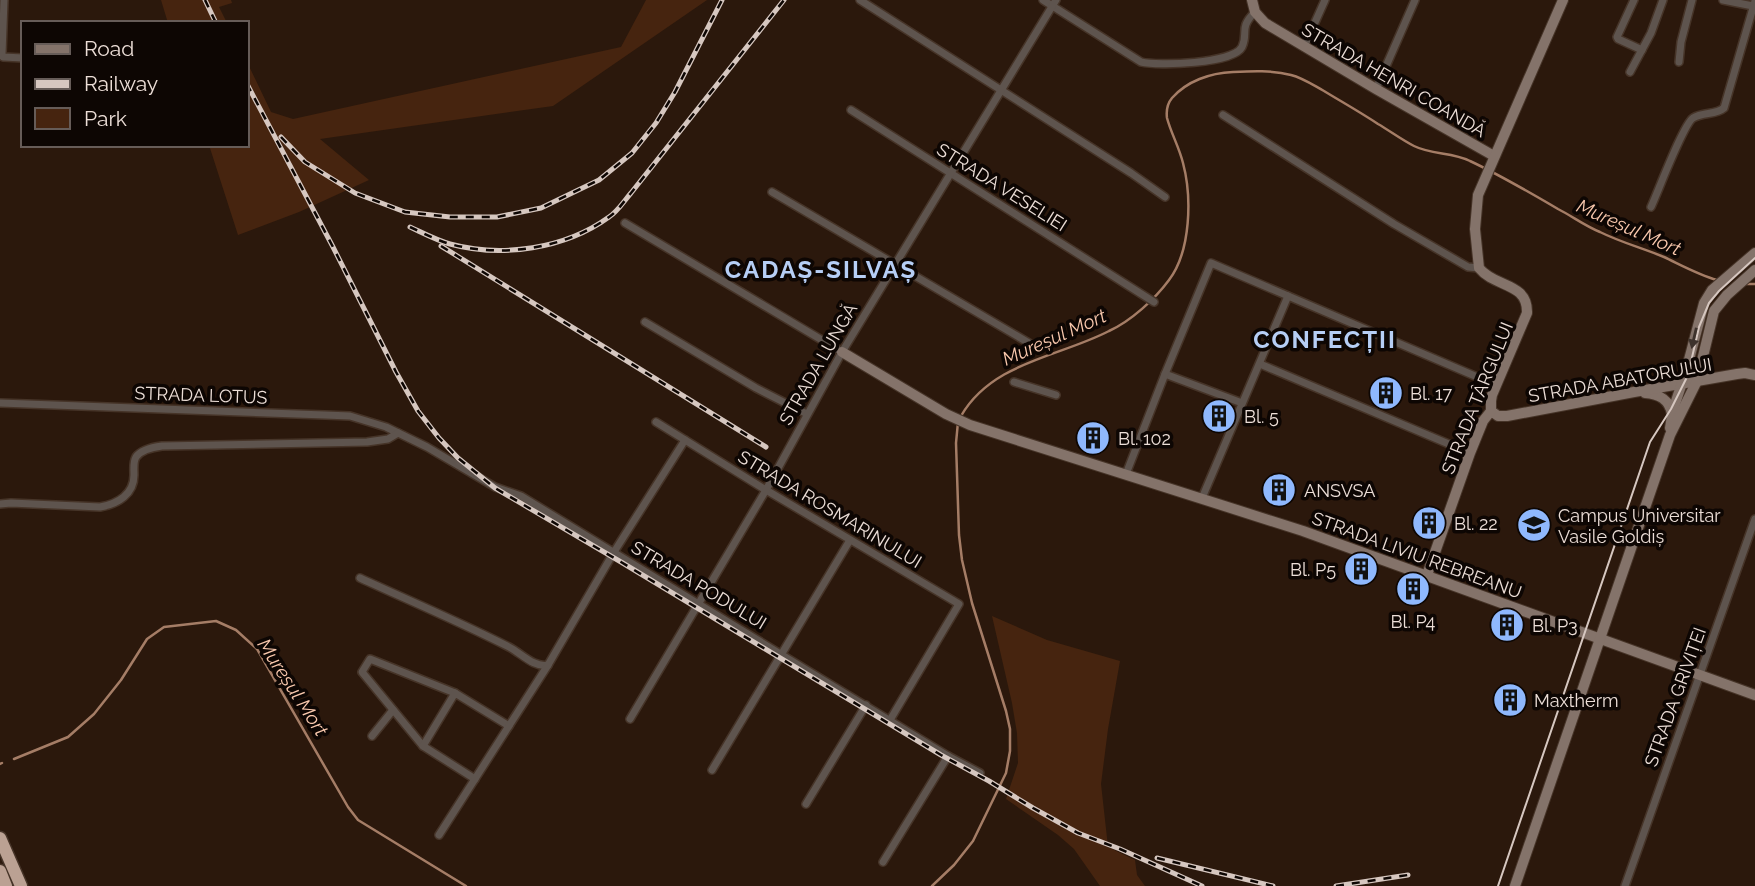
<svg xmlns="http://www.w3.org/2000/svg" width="1755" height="886" font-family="Raleway,sans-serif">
  <rect width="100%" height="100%" fill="#2b180c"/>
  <g fill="#46240f">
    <path d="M161,0H231L232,3L219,7L227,23H168Z"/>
    <path d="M646,0H707L553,106L320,139L369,180L299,212L238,235L209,145H247V62L271,112L293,119L621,47Z"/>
    <path d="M992,616L1047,640L1120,661L1108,729L1101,784L1108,847L1135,860L1137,875L1145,886H1100L1074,849L1058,835L1006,799L1018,763L1017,733L1012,703Z"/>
  </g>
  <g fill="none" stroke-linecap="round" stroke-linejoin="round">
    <g stroke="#a57d66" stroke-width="2.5">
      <path d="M1744,284H1755"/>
      <path d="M961,416C992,362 1059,357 1109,331C1131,321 1155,299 1169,280C1191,251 1192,197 1183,163C1179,147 1171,133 1167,118C1166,110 1167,104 1172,98C1187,81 1210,73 1233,72C1252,71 1272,70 1291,75C1303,78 1313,85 1324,91C1342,102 1360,112 1378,124C1390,131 1402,140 1414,146C1432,155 1452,152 1470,161C1500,175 1529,192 1558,209C1572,216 1585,226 1600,232C1620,242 1642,248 1664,257C1681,265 1699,275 1717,280"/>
      <path d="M14,759L68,737L94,714L121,680L147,639L164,627L216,621L236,630L257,649L348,807L358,820L466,886"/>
      <path d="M0,764L2,763"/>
      <path d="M932,886L954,865L973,841L1006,773L1010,751V729L1006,711L972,603L962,560L959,535L956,443L958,422"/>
    </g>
    <g stroke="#463428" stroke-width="10">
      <g id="street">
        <path d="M4,0L2,54L3,57L23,58"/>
        <path d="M860,0L1131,173L1165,197"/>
        <path d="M1043,0L1141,62C1158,66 1233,64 1242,47C1249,32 1238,29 1255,12"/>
        <path d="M1634,0L1617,37L1618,39L1642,50"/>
        <path d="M1723,0L1753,6"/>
        <path d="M1304,47L1325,0"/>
        <path d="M1679,62L1681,42L1692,0"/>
        <path d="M1630,72L1651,33L1663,0"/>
        <path d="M1376,89L1415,0"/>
        <path d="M851,110L1154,302"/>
        <path d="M1223,115L1394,224L1468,267L1479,268"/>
        <path d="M772,192L1029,343"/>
        <path d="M1651,207C1658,192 1683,125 1693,118C1703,112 1716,115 1724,108L1755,1"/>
        <path d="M625,223L842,352"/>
        <path d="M645,322L756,388L807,414"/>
        <path d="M1260,364L1470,453"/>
        <path d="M1165,374L1242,403"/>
        <path d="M1014,382L1056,395"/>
        <path d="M0,403L325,415L350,416L386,427L427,447L495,487L521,496L948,756L980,773"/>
        <path d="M656,422L766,490L959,604L890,720"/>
        <path d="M1126,474L1165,374L1211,263L1496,385"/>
        <path d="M1202,498L1288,296"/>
        <path d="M0,504L11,503L100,507C118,504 134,494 134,475C134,469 133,462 136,457C141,450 154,447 162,446L367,442L388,439L398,433"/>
        <path d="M360,578C410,601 460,622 509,647C521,653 534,668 548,665"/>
        <path d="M630,719L766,490L842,352L1056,0"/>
        <path d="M372,736L393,710"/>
        <path d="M423,746L362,672L370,659L455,693"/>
        <path d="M712,770L850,540"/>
        <path d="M475,779L423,746L455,693L509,726"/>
        <path d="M806,804L866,705"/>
        <path d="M439,835L548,665L614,552L685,440"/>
        <path d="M883,862L948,756"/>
        <path d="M1625,886L1755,519"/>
      </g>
    </g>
    <g stroke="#463428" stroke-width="12">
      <g id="secondary">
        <path d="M1252,0L1255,12L1265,23L1376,89L1494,156"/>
        <path d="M842,352L946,414L970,425L1303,531L1755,695"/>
        <path d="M1645,393C1659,394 1669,399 1672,414"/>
        <path d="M1491,411L1498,416H1507L1634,392L1737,374L1745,373L1755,375"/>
        <path d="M1670,428L1673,410L1686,371L1704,303L1712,290L1755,253"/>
        <path d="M1427,575L1470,453L1483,421L1491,411V401L1492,395L1527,313C1528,282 1495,288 1479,268L1475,229L1478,195L1563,0"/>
        <path d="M1515,886L1670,435L1697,381L1714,311L1727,295L1755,270"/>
      </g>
    </g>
    <g stroke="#463428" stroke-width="15">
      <g id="highway">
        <path d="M0,838L21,886"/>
        <path d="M0,871L6,886"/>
      </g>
    </g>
    <use href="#street" stroke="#5e544e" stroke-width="7"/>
    <use href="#secondary" stroke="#84736a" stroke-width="10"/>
    <use href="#highway" stroke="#bba193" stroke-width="12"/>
    <path stroke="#d6c7c0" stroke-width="2" d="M1498,886L1650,442L1671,409L1688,375L1699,327L1709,303L1719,291L1755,258"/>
    <g stroke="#d6c7c0" stroke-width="5">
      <g id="rail">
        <path d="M205,0L216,23"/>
        <path d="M247,84L333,247L396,372L418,411L439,438L458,458L495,488L621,562L941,755L989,781L1033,808L1078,833L1120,849L1202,886"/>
        <path d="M281,137L305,162L355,193L405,212L450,217H497L541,208L599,180L632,153L656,123L675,92L722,0"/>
        <path d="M410,227C423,233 436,240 450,244C502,258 565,249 609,217C618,211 624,201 631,193L784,0"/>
        <path d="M441,246L766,447"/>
        <path d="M1157,858L1273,886"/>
        <path d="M1336,886L1408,875"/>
      </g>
    </g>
    <use href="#rail" stroke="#0d0603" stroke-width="2.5" stroke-dasharray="8" stroke-linecap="butt"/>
  </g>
  <defs><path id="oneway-solid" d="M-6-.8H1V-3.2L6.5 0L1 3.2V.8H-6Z" transform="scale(1.75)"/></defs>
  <use fill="#3d322c" href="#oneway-solid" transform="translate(1694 338) rotate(103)"/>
  <defs>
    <g id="building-disc" transform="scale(1.75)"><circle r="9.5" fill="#8fb8fd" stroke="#0d0603"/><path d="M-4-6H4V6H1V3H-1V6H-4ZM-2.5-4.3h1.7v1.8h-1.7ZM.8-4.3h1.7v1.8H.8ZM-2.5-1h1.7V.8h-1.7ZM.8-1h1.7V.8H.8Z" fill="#111"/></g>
    <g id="university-disc" transform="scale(1.75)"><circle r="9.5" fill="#8fb8fd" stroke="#0d0603"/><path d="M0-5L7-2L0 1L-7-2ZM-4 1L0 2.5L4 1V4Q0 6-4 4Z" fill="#111"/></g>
  </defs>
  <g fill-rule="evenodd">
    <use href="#building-disc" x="1386" y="393"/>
    <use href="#building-disc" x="1219" y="416"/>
    <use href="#building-disc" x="1093" y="438"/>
    <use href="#building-disc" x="1279" y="490"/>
    <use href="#building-disc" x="1429" y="523"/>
    <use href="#university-disc" x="1534" y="525"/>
    <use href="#building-disc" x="1361" y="569"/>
    <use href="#building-disc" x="1413" y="589"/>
    <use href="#building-disc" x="1507" y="625"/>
    <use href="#building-disc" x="1510" y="700"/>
  </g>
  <g text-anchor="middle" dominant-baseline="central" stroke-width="7" stroke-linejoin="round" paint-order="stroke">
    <g font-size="18" fill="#ecded7" stroke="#0d0603">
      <text transform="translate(1394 80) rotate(30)">STRADA HENRI COANDĂ</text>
      <text transform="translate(1002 187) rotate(32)">STRADA VESELIEI</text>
      <text transform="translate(818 364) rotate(-60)">STRADA LUNGĂ</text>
      <text transform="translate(1620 380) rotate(-10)">STRADA ABATORULUI</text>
      <text transform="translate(201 395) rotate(2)">STRADA LOTUS</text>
      <text transform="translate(1477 398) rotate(-68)">STRADA TÂRGULUI</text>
      <text transform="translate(830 509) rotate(31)">STRADA ROSMARINULUI</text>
      <text transform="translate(1417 555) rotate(20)">STRADA LIVIU REBREANU</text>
      <text transform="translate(699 585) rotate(31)">STRADA PODULUI</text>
      <text transform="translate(1675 697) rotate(-70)">STRADA GRIVIȚEI</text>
    </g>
    <g font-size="18" fill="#ecded7" stroke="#0d0603" text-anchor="start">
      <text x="1410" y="393">Bl. 17</text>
      <text x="1244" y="416">Bl. 5</text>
      <text x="1118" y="438">Bl. 102</text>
      <text x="1304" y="490">ANSVSA</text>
      <text x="1558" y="515">Campus Universitar<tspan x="1558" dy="21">Vasile Goldiș</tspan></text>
      <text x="1454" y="523">Bl. 22</text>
      <text x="1336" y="569" text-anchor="end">Bl. P5</text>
      <text x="1413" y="621" text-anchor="middle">Bl. P4</text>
      <text x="1532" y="625">Bl. P3</text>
      <text x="1534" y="700">Maxtherm</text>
    </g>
    <g font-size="19" font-style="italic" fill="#f9c8ad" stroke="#0d0603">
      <text transform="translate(1629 227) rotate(24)">Mureșul Mort</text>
      <text transform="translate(1054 337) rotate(-24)">Mureșul Mort</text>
      <text transform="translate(293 687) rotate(57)">Mureșul Mort</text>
    </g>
    <g font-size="24" font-weight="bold" letter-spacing="2" fill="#b6cef5" stroke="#0d0603">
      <text x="821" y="269">CADAȘ-SILVAȘ</text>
      <text x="1325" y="339">CONFECȚII</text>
    </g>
  </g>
  <rect x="21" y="21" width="228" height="126" fill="#0d0603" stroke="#665c58" stroke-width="2"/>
  <rect x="35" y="44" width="35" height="10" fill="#84736a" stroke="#665c58" stroke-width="2"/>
  <text x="84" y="56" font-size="21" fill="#ecded7">Road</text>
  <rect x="35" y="79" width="35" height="10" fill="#d6c7c0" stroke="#665c58" stroke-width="2"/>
  <text x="84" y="91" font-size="21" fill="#ecded7">Railway</text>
  <rect x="35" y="108" width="35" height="21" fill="#46240f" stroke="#665c58" stroke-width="2"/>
  <text x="84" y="126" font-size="21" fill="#ecded7">Park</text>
</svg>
